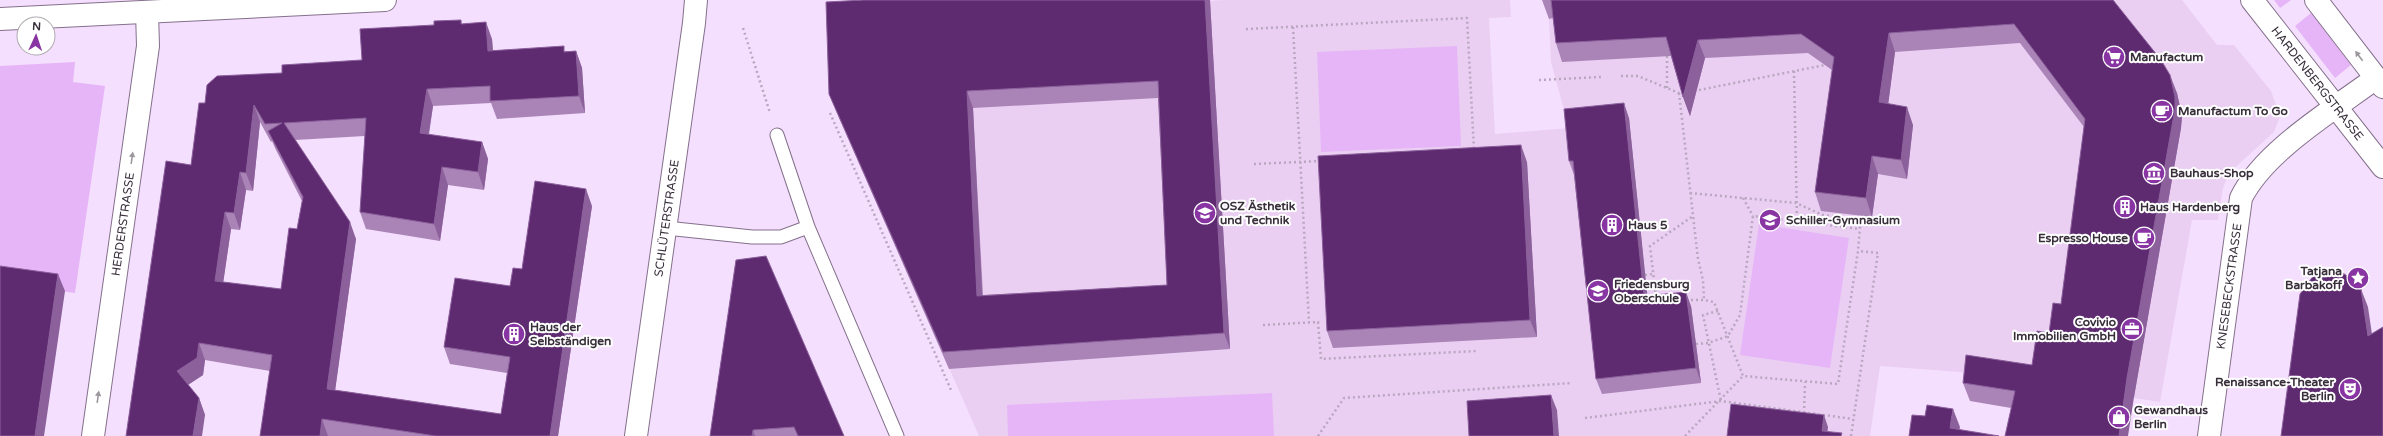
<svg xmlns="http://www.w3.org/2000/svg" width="2383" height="436" viewBox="0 0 2383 436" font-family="'Varela Round',sans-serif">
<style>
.built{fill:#eacff3}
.green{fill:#e6b5f7}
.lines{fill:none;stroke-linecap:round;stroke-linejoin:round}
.service-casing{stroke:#84708b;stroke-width:15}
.minor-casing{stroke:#84708b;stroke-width:24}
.secondary-casing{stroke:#84708b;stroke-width:24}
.path{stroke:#b9a7c0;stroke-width:2.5;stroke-dasharray:2 3;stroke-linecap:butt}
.service{stroke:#fff;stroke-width:13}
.minor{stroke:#fff;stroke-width:22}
.secondary{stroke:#fff;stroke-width:22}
.wall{fill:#aa84b7;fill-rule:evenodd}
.shaded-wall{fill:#8b609b}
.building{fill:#5e2a70;stroke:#8b609b;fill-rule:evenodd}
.oneway{fill:#9c979d}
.labels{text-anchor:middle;stroke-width:4;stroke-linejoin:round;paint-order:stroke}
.poi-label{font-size:12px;font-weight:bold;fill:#382f3b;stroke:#fff;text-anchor:start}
.street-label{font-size:12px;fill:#382f3b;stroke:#fff}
</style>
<rect width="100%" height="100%" fill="#f5dffe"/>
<path class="built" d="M1226 0H1510L1511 17 1489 18 1495 134 1569 128 1551 62 1548 0H2182L2217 45H2234L2271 91 2280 116 2274 132 2229 173 2223 188 2218 220H2192L2160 402 1973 373 1880 366 1870 436H979L836 111 832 19Z"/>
<path class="green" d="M2274 0H2291L2280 8Z
M2311 13 2351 65 2335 78 2295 26Z
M1457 46 1461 146 1321 152 1317 52Z
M75 62 73 82 105 86 75 293 0 283V66Z
M1759 224 1849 238 1830 368 1740 355Z
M1272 393 1274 436H1008L1007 405Z"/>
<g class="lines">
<g class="service-casing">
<path id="service" d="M808 227 897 436
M666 228 752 237H781L808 227 777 135"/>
</g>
<g class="minor-casing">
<g id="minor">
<path d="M0 19 385 0"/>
<path id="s1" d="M93 436 148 46 147 12"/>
<path id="s2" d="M636 436 694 23 696 0"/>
<path id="s3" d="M2209 436 2241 198C2264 151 2333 110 2376 78"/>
</g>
</g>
<g class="secondary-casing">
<g id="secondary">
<path id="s4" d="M2252 0 2383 167"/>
<path d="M2316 0 2383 87"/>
</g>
</g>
<path class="path" d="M1293 27 1309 322
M743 28 770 113
M1246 29 1467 18 1474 150
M1667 56V88
M1794 71 1797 221
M1621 76H1638L1679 93 1685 92
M1539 80 1601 77
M1694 91 1825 65
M1679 93 1698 259 1703 280 1704 300
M830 113 951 390
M1254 164 1321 161
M1690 193 1796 203 1823 215 1861 219
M1743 198 1753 216
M1645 275 1653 274
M1656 297 1650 246 1693 216
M1686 300H1704L1714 302 1743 376 1838 384 1858 251 1861 215
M1718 311 1703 315 1721 401
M1263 325 1318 322 1321 359 1476 351
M1696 344 1708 343 1728 336 1740 315 1753 216 1860 229
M1804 413 1805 382
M1585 418 1721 401 1853 419
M1318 436 1344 398 1572 383
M1685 436 1743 376
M1851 436 1878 253 1858 251"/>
<use href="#service" class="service"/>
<use href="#minor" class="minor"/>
<use href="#secondary" class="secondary"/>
</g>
<path class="wall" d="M864 0H1210L1230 349 949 369 836 111 829 94ZM1158 98 1167 285 983 295 973 108Z
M1542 0H2113L2177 93 2182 116 2181 128 2134 397 2011 408 1970 401 1963 383 2032 365 2049 333 2061 304 2084 127 2020 43 1895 52 1888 104 1913 125 1907 179 1878 174 1872 217 1821 211 1815 192 1832 70 1808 53 1705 58 1690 116 1683 97 1671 56 1562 62 1556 43 1553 18 1549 19Z
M461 20 462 24 492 39 493 50 566 51H576L582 68 585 113 497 119 491 103 433 106 429 135 482 142 488 159 484 190 448 185 440 241 366 229 360 212 365 136 295 140 356 239 335 390 501 414 507 373 450 364 444 347 510 286 522 269 592 206 558 436H260L270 371 205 360 203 375 188 385 199 398 205 415 126 436 191 165 205 103 282 73 362 60 434 25ZM260 122 271 142 272 141 275 148 302 201 297 229 281 289 223 282 231 229 240 230 246 190 253 191Z
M1629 118 1647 296 1691 306 1701 383 1602 394 1596 379 1574 175 1569 161Z
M1527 162 1537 337 1333 348 1327 331Z
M736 260 844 436H710Z"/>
<path class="shaded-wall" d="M1205 0H1210V1L1230 349 1224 333Z
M486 22 492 39 494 68 488 51Z
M1889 33 1895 52 1886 121 1879 102Z
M1698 40 1705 58 1690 116 1683 97Z
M576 51 582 68 585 113 579 96Z
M2170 75 2177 93 2182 116 2181 128 2134 397 2128 436H2119Z
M427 89 433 106 426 150 420 133Z
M967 91 973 108 983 312 977 296Z
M1624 103 1629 118 1649 311 1644 296Z
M254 105 260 122 253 191 246 173Z
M1907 107 1913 125 1907 179 1901 160Z
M482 142 488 159 484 190 478 172Z
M1521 145 1527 162 1537 337 1530 320Z
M1872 156 1878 174 1872 217 1866 198Z
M442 167 448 185 440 241 434 224Z
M240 172 246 190 240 230 234 213Z
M586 189 592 206 558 436H550Z
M225 212 231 229 221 298 215 281Z
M350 222 356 239 333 406 327 389Z
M58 274 65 291 44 436H35Z
M2361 289 2368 307 2375 355 2368 336Z
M1686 292 1691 306 1701 383 1696 368Z
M199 343 205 360 203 375 183 388 177 371Z
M1551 395 1557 410 1559 436H1554Z
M199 398 205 415 202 436H193Z
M1953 409 1960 427 1958 436 1950 428Z
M1824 415 1828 427 1827 436 1822 431Z
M322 419 328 436H320Z
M753 430 755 436H752Z"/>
<path class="building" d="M864 0H1205L1224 333 943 352 829 94 826 2ZM1158 81 1167 285 977 296 967 91Z
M1551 0H2113L2161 60 2170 75 2175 97V109L2127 378 2119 436H2005L2015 391 1963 383 1966 355 2032 365 2037 331 2049 333 2053 303 2061 304 2085 119 2014 24 1889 33 1879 102 1907 107 1901 160 1872 156 1866 198 1815 192 1834 57 1801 34 1698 40 1683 97 1666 37 1556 43Z
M461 20V24L486 22 488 51 564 46V52L576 51 579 96 490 101V86L427 89 420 133 482 142 478 172 442 167 434 224 360 212 366 118 284 123 350 222 327 389 501 414 510 357 444 347 455 278 510 286 513 268 522 269 535 181 586 189 550 436H436L322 419 320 436H260L272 355 199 343 197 358 177 371 199 398 193 436H126L166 161 191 165 199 103H205L207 85 217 76 282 73V65L362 60 360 29 434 25V21ZM254 105 265 124 282 123 268 131 303 197 297 229 289 228 281 289 215 281 225 212 234 213 240 172 246 173Z
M1624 103 1644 296 1686 292 1696 368 1596 379 1573 161H1569L1564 109Z
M1521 145 1530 320 1327 331 1318 156Z
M766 256 844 436H798L794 427 753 430 752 436H710L736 260Z
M0 266 58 274 35 436H0Z
M2326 269 2339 270 2347 276 2355 289H2361L2368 336 2383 327V436H2281L2300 294 2314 275Z
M1551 395 1554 436H1469L1467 401Z
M1731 404 1824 415 1822 431 1842 433 1841 436H1727Z
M1927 405 1953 409 1950 428 1999 436H1909L1912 415 1925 416Z"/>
<defs><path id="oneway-solid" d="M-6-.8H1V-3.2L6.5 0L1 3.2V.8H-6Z"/></defs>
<g class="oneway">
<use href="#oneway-solid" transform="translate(2359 56) rotate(-127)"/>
<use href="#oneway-solid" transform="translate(132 158) rotate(-82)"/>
<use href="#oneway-solid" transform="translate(98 397) rotate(-82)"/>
</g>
<defs>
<g id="supermarket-disc" transform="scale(1.15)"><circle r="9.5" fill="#8834a2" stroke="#fff"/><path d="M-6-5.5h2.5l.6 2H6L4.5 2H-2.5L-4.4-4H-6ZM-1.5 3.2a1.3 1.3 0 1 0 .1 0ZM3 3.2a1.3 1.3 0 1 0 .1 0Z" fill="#fff"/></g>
<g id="cafe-disc" transform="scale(1.15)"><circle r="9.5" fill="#8834a2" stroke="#fff"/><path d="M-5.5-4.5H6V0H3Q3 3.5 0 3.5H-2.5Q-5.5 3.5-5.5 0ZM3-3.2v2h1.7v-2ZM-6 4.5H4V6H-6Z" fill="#fff"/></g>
<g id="museum-disc" transform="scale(1.15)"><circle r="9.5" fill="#8834a2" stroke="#fff"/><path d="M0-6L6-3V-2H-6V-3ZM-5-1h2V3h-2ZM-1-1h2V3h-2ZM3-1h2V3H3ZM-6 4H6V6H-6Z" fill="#fff"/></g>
<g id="building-disc" transform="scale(1.15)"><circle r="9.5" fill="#8834a2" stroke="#fff"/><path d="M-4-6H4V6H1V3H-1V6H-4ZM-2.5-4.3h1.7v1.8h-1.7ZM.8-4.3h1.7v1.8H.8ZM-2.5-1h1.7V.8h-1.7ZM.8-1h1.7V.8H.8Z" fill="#fff"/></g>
<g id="school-disc" transform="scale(1.15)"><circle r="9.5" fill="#8834a2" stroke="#fff"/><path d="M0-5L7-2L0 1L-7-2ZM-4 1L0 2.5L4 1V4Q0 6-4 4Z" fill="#fff"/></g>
<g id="sight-disc" transform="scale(1.15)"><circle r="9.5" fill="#8834a2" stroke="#fff"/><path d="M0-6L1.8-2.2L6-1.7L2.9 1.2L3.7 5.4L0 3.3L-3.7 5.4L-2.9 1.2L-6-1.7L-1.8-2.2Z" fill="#fff"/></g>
<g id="office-disc" transform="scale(1.15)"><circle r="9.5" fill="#8834a2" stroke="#fff"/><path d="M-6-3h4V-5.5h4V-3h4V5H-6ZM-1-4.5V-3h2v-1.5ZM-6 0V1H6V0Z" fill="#fff"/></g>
<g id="theatre-disc" transform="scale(1.15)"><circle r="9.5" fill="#8834a2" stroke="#fff"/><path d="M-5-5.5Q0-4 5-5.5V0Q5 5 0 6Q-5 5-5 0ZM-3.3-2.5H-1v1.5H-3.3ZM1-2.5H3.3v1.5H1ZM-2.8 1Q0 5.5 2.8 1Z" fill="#fff"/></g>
<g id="shop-disc" transform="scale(1.15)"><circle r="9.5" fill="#8834a2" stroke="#fff"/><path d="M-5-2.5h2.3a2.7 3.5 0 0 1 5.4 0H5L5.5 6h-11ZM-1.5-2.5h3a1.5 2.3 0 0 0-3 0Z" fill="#fff"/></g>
</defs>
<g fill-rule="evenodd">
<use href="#supermarket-disc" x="2114" y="57"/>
<use href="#cafe-disc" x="2162" y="111"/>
<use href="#museum-disc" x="2154" y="173"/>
<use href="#building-disc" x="2125" y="207"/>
<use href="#school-disc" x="1205" y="213"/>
<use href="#school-disc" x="1770" y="220"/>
<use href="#building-disc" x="1612" y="225"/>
<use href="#cafe-disc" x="2144" y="238"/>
<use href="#sight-disc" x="2358" y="278"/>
<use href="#school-disc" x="1598" y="291"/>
<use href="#office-disc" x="2132" y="329"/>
<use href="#building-disc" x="514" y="334"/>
<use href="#theatre-disc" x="2350" y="389"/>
<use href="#shop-disc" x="2119" y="417"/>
</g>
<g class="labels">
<g class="poi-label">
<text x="2130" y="61">Manufactum</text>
<text x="2178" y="115">Manufactum To Go</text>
<text x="2170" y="177">Bauhaus-Shop</text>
<text x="1220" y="210">OSZ Ästhetik<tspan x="1220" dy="14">und Technik</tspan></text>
<text x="2140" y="211">Haus Hardenberg</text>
<text x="1786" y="224">Schiller-Gymnasium</text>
<text x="1628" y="229">Haus 5</text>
<text x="2128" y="242" text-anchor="end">Espresso House</text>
<text x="2342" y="275" text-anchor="end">Tatjana<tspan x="2342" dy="14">Barbakoff</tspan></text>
<text x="1614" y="288">Friedensburg<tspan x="1614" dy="14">Oberschule</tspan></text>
<text x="2116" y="326" text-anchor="end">Covivio<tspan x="2116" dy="14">Immobilien GmbH</tspan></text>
<text x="530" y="331">Haus der<tspan x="530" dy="14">Selbständigen</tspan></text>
<text x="2334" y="386" text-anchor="end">Renaissance-Theater<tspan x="2334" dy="14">Berlin</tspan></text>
<text x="2134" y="414">Gewandhaus<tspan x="2134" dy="14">Berlin</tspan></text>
</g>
<g class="street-label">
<text dy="4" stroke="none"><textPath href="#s4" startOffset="106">HARDENBERGSTRASSE</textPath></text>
<text dy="4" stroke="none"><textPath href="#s2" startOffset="220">SCHLÜTERSTRASSE</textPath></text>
<text dy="4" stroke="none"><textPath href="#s1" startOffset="214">HERDERSTRASSE</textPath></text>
<text dy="4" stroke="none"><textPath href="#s3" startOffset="151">KNESEBECKSTRASSE</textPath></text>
</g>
</g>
<g transform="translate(36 36) rotate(3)"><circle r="19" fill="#ffffff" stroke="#afacb1"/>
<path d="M0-3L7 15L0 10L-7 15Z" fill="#8834a2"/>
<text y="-6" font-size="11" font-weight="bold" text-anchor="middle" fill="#382f3b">N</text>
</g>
</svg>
